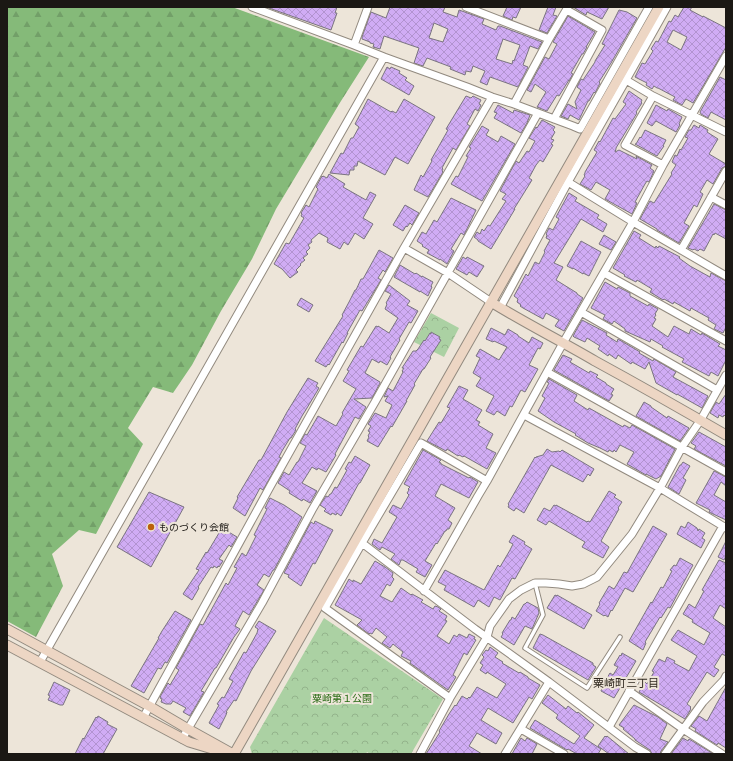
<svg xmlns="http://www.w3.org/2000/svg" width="733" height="761" viewBox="0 0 733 761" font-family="'Source Sans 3','Noto Sans JP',sans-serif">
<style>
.forest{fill:url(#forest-firs)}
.park{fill:url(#park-crowns)}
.building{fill:url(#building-cross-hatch);stroke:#7a7480;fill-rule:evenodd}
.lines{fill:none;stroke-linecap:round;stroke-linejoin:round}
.lane-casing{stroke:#928a7f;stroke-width:5.5}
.street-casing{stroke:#928a7f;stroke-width:9}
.secondary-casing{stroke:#928a7f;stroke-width:11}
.lane{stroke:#fff;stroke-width:3.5}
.street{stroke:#fff;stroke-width:7}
.secondary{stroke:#edd6c4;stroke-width:9}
.poi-dot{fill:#bc6109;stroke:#ede5d9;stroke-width:1.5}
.labels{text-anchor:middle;stroke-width:4;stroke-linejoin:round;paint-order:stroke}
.poi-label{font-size:10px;fill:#1b1814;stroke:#ede5d9;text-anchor:start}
.park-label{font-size:10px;fill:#256911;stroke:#ede5d9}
.neighbourhood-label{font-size:11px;fill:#2f281f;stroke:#ede5d9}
</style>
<defs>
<pattern id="forest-firs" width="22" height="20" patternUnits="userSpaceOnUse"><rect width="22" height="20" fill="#85ba79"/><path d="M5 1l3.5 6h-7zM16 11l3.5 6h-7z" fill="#729f68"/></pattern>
<pattern id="park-crowns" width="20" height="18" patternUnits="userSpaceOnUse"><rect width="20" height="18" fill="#abd1a3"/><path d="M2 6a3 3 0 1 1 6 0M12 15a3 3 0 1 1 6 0" fill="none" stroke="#93b38b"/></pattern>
<pattern id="building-cross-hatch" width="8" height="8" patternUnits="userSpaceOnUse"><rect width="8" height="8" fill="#d0acf4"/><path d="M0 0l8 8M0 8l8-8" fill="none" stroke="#b293d0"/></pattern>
</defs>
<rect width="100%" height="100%" fill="#ede5d9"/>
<path class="forest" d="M7 7H232L369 57 341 101 276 209 252 259 221 311 192 365 173 393 153 387 128 428 143 444 96 534 79 530 52 554 63 586 36 637 7 621Z"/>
<path class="park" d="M431 313 459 328 444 357 414 342Z
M324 618 443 699 411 754H370L367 752 366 754H252L250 747Z"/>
<path class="building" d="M266 7H337L335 13H337L331 30Z
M390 7H445L443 12 457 17 459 10 484 19 482 24 496 30 498 26H500L542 42 538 49 530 46 523 65 528 67 518 87 490 77 487 85 480 82 485 71 473 66 471 72 466 71 465 75 450 69 451 67 427 58 423 66 414 63 419 48 384 36 380 49 373 47 374 44 370 43V42L362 39V37L371 12 386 18ZM434 23 448 29 443 42 429 38ZM503 39 520 45 514 61 513 60 512 64 496 59Z
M507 7H521L516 18 513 17 512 20 503 16Z
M548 7H556L553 15 557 16 547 33 539 30Z
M573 7H609L602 19 587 12 586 15Z
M684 7H692L690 10 703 17V16L726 28V47L693 103 686 99 682 105 673 100 675 97 658 88H657L654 86 652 89 646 85 647 83 635 77 642 63 645 64 653 51 651 49 656 41 658 42 669 21 671 22 675 15 678 17ZM673 30 687 37 681 50 667 42Z
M619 10 627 12 637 18 611 63 599 82 600 83 595 93 594 92 589 101H588L579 120 570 115 568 119 561 116 568 104 577 109 575 102 581 90 577 87 581 79 583 80 595 62V61L605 45 602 44Z
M568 16 595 32 586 47H587L583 54H582L571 73 573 74 569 81V80L559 96 557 95 547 111 537 107 546 92 535 84 531 92 527 90 545 57 549 59 557 44 553 42Z
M387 67 390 69 391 67 400 71 399 73 407 78 405 80 414 86 409 95 381 79Z
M720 77 726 80V120L711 112 708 118 701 114 700 112Z
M629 91 642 100 641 102 642 103 636 112 637 113 616 148V149L615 152 619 150 637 159 636 156 652 165 650 168 654 171 649 182 647 181 645 184 635 202 637 203 632 214 605 199 610 190 596 182 591 190 580 184 585 176 584 175 585 173V172L597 152 594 150 599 141 600 142 613 118 615 119 626 104 623 102Z
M466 96 471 98 473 96 481 100 479 104 481 105 478 111 475 109 467 124 470 126 456 150 453 148 442 168 443 169 442 171 443 172 428 197 414 190 421 175 423 177 432 161 431 160 448 130 446 129Z
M368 99 391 112 392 111 396 113 404 99 435 117 408 164 395 157 385 175 358 161 357 166H354V170H350L349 175 330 173 341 153 343 154 351 138H353L359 127 355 124Z
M498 105 513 113 514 110 530 115 527 123 521 133 494 118 497 113 494 112Z
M656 105 667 111 668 109 682 117 679 124 680 125 676 132 656 121 652 126 647 123Z
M542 120 555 127 553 130 555 132 551 139 554 140 551 144 553 145 543 162 540 160 536 165 529 178 532 180 514 209H515L491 249 478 241V240L474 237 477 232 480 234 482 229 484 231 488 225 490 226 506 201 502 199 506 194 500 191 516 161 519 163 527 151 529 152 535 141 529 138 536 127 537 128Z
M694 125 699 128 700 125 708 130 707 132 718 139 709 154 726 164V166L722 168 713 184 707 180 700 192 703 194 697 207 694 205 684 223 689 226 679 243 657 230V229L640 219 650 201 654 203 672 174 671 173 676 165 672 162 675 155 677 156 680 149 681 150 688 138 685 137 689 130H691Z
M482 126 489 130 486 135 498 142 501 136 515 144 482 201 451 184 456 176 458 177 468 157 466 156 471 148 469 147Z
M645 130 666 140 663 146H664L657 156 635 144H636L640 137 641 138Z
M329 174 345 184 343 187 366 200 370 192 376 195 363 218 373 224 364 239 355 233 348 245 344 242 340 249 327 242 328 238 319 233 311 240 312 242 308 245 310 248 306 252 308 254 303 258 305 260 300 264 301 265 296 270 298 272 290 278 282 269 274 264 286 243 289 244 304 218 301 216 302 214 301 213 306 205 309 207 318 189 316 187 322 176 323 177V176L327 178Z
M569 193 577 198 575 201 599 215 597 218 607 224 603 232 581 219 554 263 563 267 556 280 577 293V294L583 298 564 331 555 326 559 320 546 313 543 319 523 308 520 306 521 305 517 302 518 299 514 296 526 274 528 276 535 262 539 264 545 252 544 251 550 240 546 238 547 235 546 234 549 228 553 230 559 219 556 217Z
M451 198 476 210 464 235 461 233 451 249 454 251 447 264 440 259V260L427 253 429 250 422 246 423 245 417 241 422 232 426 234 434 220 437 222Z
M714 204 726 210V239L715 233 714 235 713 234 704 251 700 249 698 251 694 249 693 250 688 248Z
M405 205 419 213 412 225 410 223 407 227 406 226 403 231 393 225Z
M634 231 641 235 639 238 655 248 656 246 658 248 659 246 680 257 679 258 690 266 710 277 711 273 726 281V327L723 333 714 329 716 325 708 320 709 318 691 308 690 311 674 302 673 304 664 299 663 300 650 292 652 289 637 280 636 282 624 276 625 275 613 268Z
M604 235 616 242 611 250 599 244Z
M581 241 601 252 589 276 583 273V274L573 268V269L567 266Z
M379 250 393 258 385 272 383 270 378 278 381 280 362 311 360 310 347 333H348L343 343 342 342 329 365 328 364 326 367 315 361 343 316 342 315 349 302 355 290H356L361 279H363Z
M463 257 466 259 467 257 484 266 477 277 469 272 467 275 456 269Z
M400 265 415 274 416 273 422 277V276L433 282 431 286 432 287 428 296 420 291V292L394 277Z
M605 282 617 289 618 287 630 293V296L648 306 649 304 658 309 655 314 656 315 654 318 656 319 652 326 668 337 674 326 689 334 691 329 701 335 702 333 720 344 718 346 726 350V360L718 376 711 372 709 376 682 362 684 359 662 347 663 346 651 339 650 342 625 331V329L614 321 612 324 603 319 605 315 591 308Z
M389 285 410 301 407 305 418 311 411 323 409 322 399 339 400 340 390 357 391 358 387 365 380 361 379 363 372 359 365 373 380 382V383L372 398 354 399 366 407 359 419 355 417 335 454 336 455 326 472 318 468 317 470 312 467 302 483 317 491 310 503 303 499 302 501 289 493 290 491 278 483 284 472 289 475 297 462H298L306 446 300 443 305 434 307 435 318 416 336 426 343 414 342 413 356 389 343 381 349 371 347 370 361 346 363 347 376 326 378 327V326L389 333 398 318 385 309 387 304 386 303 391 294 385 291Z
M301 298 313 305 309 312 297 305Z
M582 320 607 333 606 335 617 342 618 339 640 352 639 353 653 361 654 359 676 372 673 377 708 396 702 408 677 394V395L656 383 649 362 645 369 632 362 631 364 618 355 616 359 609 354 608 356 598 349 600 346 587 338 585 342 574 337 573 336Z
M491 328 505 335 508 329 518 335V336L529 343 532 337 543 343 540 349 538 348 529 365 538 369 525 392 521 390 512 407 510 406 505 416 497 411 494 415 486 411 494 396 476 386 481 378 473 373 480 358 476 356 480 349 499 360 507 347 494 341 493 342 486 339Z
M431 332 440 337 439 339 441 340 430 357 431 358 424 369H423L414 384 415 385 406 401H407L392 427 391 426 378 447 367 441 369 437 368 436 370 432 368 431 371 426 368 424 375 413 386 418 392 405 385 401 388 396 384 397 388 388 393 391 403 372 402 371 404 368H402L413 351H416L418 349 424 340 425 341 430 333 431 334Z
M563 355 572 359 570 362 589 373 590 371 598 375 596 377 606 383V384L614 389 611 394 613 395 609 401 554 370Z
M308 378 318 383 316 386 319 388 307 408 302 416 295 429 296 430 291 438H290L282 451 279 457 281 458 263 490 260 488 245 516 233 508 238 498 237 497 259 460H261L287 412Z
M549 379 577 395 574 401 588 410 589 408 623 427 624 425 630 428 632 425 675 449 661 476 656 479 646 474V475L627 464 634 452 620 445 616 452 614 450 613 452 609 450 608 452 600 448 588 443 575 435 576 434 554 422 538 411 545 398 542 396 549 383 547 382Z
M459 386 468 390 463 399 482 410 476 420 480 422 478 425 493 434 486 448 496 453 487 469 464 456 463 457 459 455 458 456 447 449 446 451 427 441 439 422 441 423 450 408 447 407Z
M726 394V417L724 415 723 417 719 415 718 418 710 413 716 402 719 404Z
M644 402 651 406V407L667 418 668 416 689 428 680 441 636 416Z
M699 432 726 447V466L694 449 696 446 691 443Z
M547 449 552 452 559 451 560 452 562 450 594 469 590 476 588 474 583 482 551 465 524 513 516 508 514 511 508 507 509 505 508 504 535 457 536 458V457L543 455Z
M423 450 441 460 439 462 441 463V464L469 478 470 477 478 482 469 498 441 484 435 496 455 508 448 520 452 523 449 529H447L446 531H445L437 544 436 543 425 561 432 565 425 577 416 572 418 569 403 560H401L399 565 391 559 395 554 382 547 380 550 372 544 374 539 382 543 397 517 389 512 393 505 401 509 409 495 407 493 409 490 408 489 410 487 404 484Z
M355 456 370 465 360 483H359L341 516 337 513 336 515 332 513 331 515 324 511 326 509 320 505 326 496 328 497 330 494H331L335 487 337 488 347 470 345 469 349 462 351 463Z
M683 462 690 466 683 478 686 480 679 494 668 487 680 465H681Z
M714 471 726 477V486L721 482 714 495 726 502V520L711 513 709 512 710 510 696 503Z
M609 491 616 495 614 497 622 502 618 508 619 509 601 541 609 547 603 558 582 547 585 542 549 521 546 525 537 520 544 508 550 511 554 505 556 506V505L587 522 588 521 590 522Z
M149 492 184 507 151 567 117 547Z
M270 498 284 505 302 517 274 570H273L269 577 264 574 257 585 264 590 249 615 243 611 235 626 240 629 234 637 216 668H215L201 691 204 692 190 716 183 712 186 708 173 701 171 704H166L161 702 162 699 160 698 161 695 168 683 170 685 179 670 176 668 200 624 203 625 226 583 228 585 237 568 234 567 242 553 246 556 256 536 254 535 267 509 265 508Z
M315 521 333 530 315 564 313 563 301 586 288 577 289 575 284 573 311 522 314 524Z
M688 522 697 528 698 531 699 529 705 533 702 538 705 540 701 548 677 534 681 526 685 528Z
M653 526 667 534 633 592 625 588 612 611 611 610 608 617 605 615 604 616 596 611 600 604 599 603 602 598 609 586 614 589 616 586 624 572 627 573Z
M222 528 237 537 231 547 229 545 219 559 223 561 219 567 218 566 217 568 214 566 213 568 211 567 198 587 199 588 192 600 183 594 199 570 196 569 206 552 207 553Z
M513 535 525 542 524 544 532 549 515 579 512 578 500 600 494 597 489 607 478 600 474 607 444 590 446 586 438 582 445 570 484 590 498 565 500 567 510 550 513 544 509 542Z
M726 541V556L724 560 718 557Z
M680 558 693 565 670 608 668 607 661 618 660 617 645 642 646 643 643 650 629 641 651 602 652 603 661 587 663 588 672 571 670 570 674 565 676 566Z
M719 560 726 563V609L720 605 713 618 726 627V656L722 654 714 667 719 670 714 677 707 672 687 704 691 707 690 708 691 709 685 719 639 692 645 682 647 684 654 672 652 671 659 659 665 662 667 657 675 661 674 663 689 671 697 656 671 640 678 630 704 645 710 633 692 622 693 620 683 614 689 604 695 608 704 591 702 590Z
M375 561 385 567 393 573 392 577 394 579 390 586 387 584 380 596 392 602 401 588 411 595 412 594 423 600 421 602 433 609 435 606 438 607 441 609 439 611 447 616 445 620 447 621 437 636 449 644 454 635 457 637 459 634 467 638 469 634 475 637 474 639 476 640 467 655 464 653 453 675 456 677 448 690 410 663 411 661 401 656 403 652 393 644 390 648 382 643 387 637 376 628 372 634 370 633 369 634 357 625 362 620 335 605 349 579 353 582V580L361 584Z
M555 595 557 596V595L592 615 584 629 547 608Z
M527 602 538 608 539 613 532 629 525 626 514 645 501 637 503 634 502 633 510 620H511L512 617 515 619 524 604H525Z
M175 611 191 620 167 663 165 662 161 669 158 668 144 693 131 686 159 638H158L162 631Z
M259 621 276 631 251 671 236 701 234 700 226 712H227L226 715 219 729 209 723 219 705 217 704 222 697 224 698 233 681 229 679 244 652 246 653 257 633 258 629 255 627Z
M540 634 543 635 593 663V665L596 667 588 680 533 648Z
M490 647 498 653 495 657 503 662 502 663 519 673 520 672 528 677V678L540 685 532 699 529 697 513 723 488 708 481 720 502 733 496 744 477 733 469 746 482 754H426L440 732 439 731 449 714 455 705 456 706 462 696 467 699 469 697 470 698 477 687 497 698 506 684 487 672 486 674 480 670 483 665 480 663 484 657 482 655 486 650 488 651Z
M622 653 636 661 614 698 601 691 602 688H601L610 673 613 675 618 667 614 665 620 655 621 656Z
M54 682 70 690 63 705H60L48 700 50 696 48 695Z
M726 687V748L718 743 717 745 695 731 696 729 691 726 699 716 707 721Z
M548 695 566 709 568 706 577 713 578 712 594 725 584 738 601 749 598 754H577L568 749 567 750 530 728 535 720 574 744 580 736 557 719 556 718 558 715 542 703Z
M634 705 658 717 667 724 660 739 668 742 661 751 660 754H652L650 750 635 740V739L623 729 624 728 619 725Z
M98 716 108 722 107 724 117 729 103 754H75L83 738 84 739 96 717 97 718Z
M605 736 606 737 607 736 629 754H609L598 746Z
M521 738 525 741 527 738 537 744 532 754H512Z
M683 738 688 741 689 739 712 753 671 754Z"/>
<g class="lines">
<g class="lane-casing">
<path id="lane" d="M535 583 543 615 525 648 587 688 620 637"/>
</g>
<g class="street-casing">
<path id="street" d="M252 7 354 45
M466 7 549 39
M384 57 467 87 492 97 514 104 538 113 573 126 580 129 649 7
M626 80 667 7
M653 96 625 145 663 165
M514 104 549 39 568 7
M554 119 602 30 567 10
M568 182 626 80 653 96 726 132
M711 197 726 205
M404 248 492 97
M681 250 726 171
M604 273 726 341
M500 308 568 182 633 222 726 276
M581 312 717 390
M547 372 726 472
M524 415 660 488 726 528
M362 543 421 443 487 481
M424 591 478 496 487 481 563 343 633 222 663 165 726 56
M40 662 384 57 354 45 368 7
M629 691 683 729 722 754
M450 698 325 608 362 543 475 629 549 682 635 747 647 754
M143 718 271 485 404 248 448 273 491 302
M609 727 723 526
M521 729 564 754
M182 739 262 603 312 510 375 402 538 113
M420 754 450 698 487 637 490 626 509 599 521 590 535 583H546L559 584 572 586 583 584 597 577 632 534 660 488 682 447 700 421 726 375
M505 754 549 682
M665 754 703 702 724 680 726 676"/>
</g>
<g class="secondary-casing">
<path id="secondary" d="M491 302C525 323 561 341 595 361 639 385 683 410 726 435
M7 629 149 706 188 729 233 754
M7 645 189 742 219 751
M234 754 659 7"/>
</g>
<use href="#lane" class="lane"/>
<use href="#street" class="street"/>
<use href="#secondary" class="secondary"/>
</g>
<circle class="poi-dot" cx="151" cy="527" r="4"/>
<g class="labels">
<g class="poi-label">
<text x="159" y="531">ものづくり会館</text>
</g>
<g class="park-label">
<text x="342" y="702">粟崎第１公園</text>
</g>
<g class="neighbourhood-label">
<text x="626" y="687">粟崎町三丁目</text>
</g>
</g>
<rect width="733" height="761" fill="none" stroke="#1b1814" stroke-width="16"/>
</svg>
